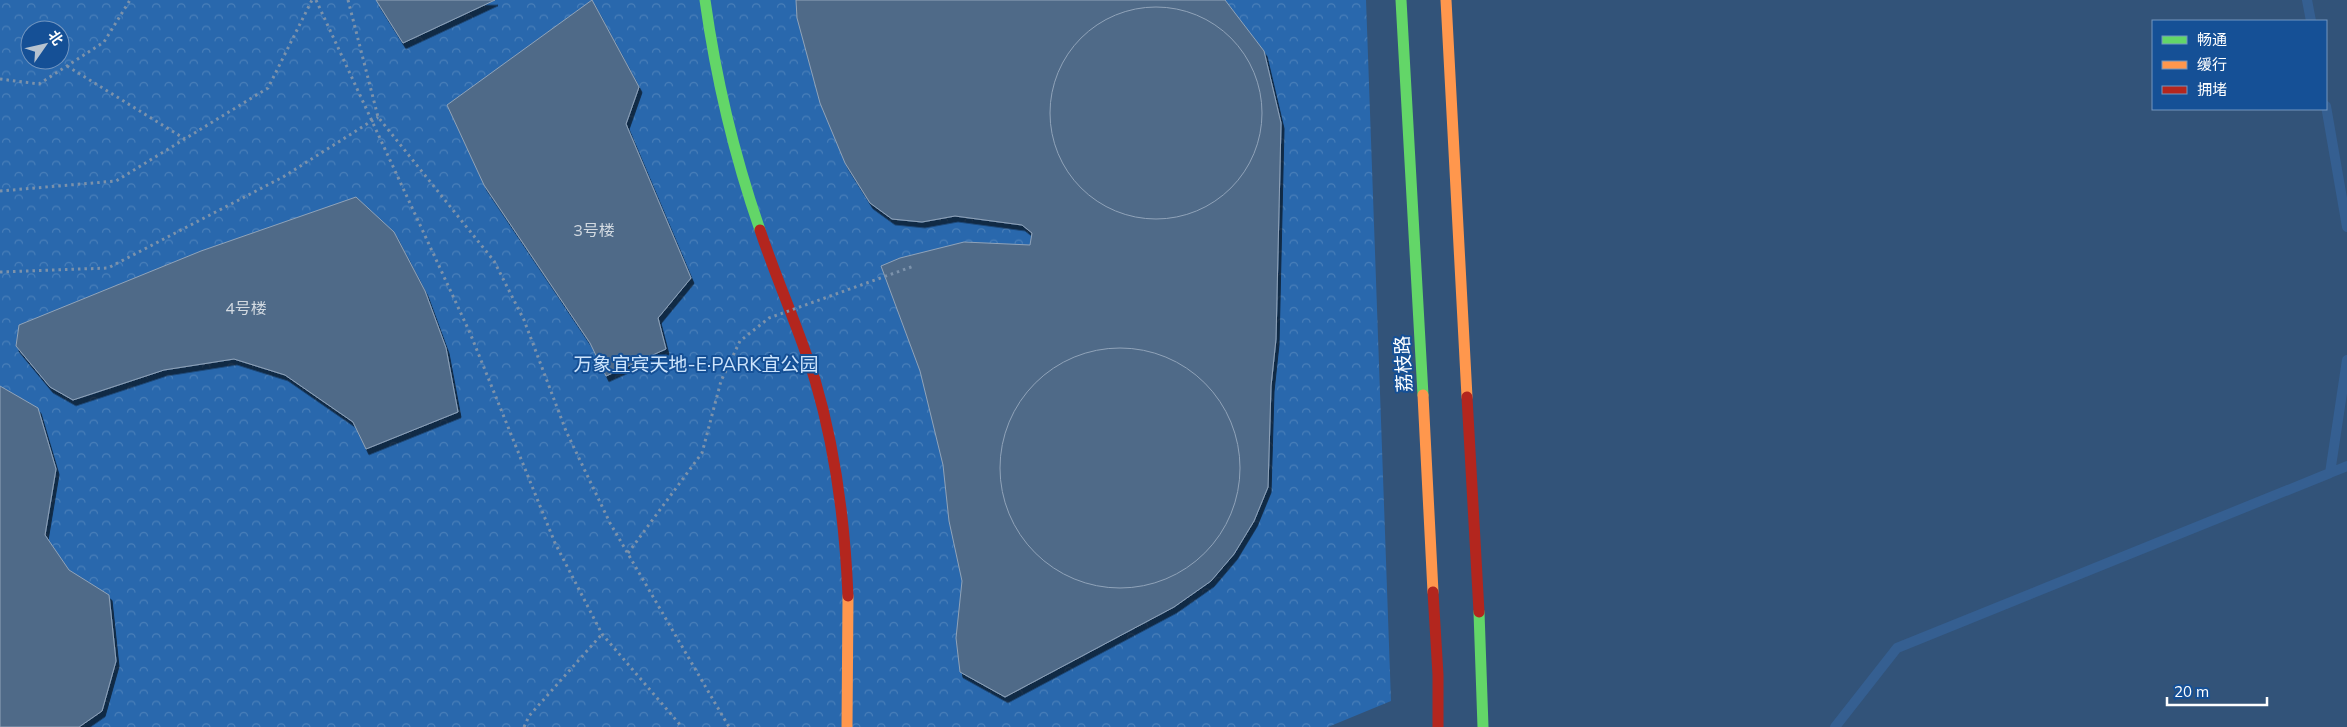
<svg xmlns="http://www.w3.org/2000/svg" width="2347" height="727" viewBox="0 0 2347 727" font-family="Mulish,'Noto Sans SC',sans-serif">
<style>
.park{fill:url(#park-crowns);fill-rule:evenodd}
.lines{fill:none;stroke-linecap:round;stroke-linejoin:round}
.stream{stroke:#355f91;stroke-width:10}
.building{fill:#4f6a88;stroke:#90a3b9;filter:url(#shadow)}
.path{stroke:#7c92ab;stroke-width:3;stroke-dasharray:2.5 4;stroke-linecap:butt}
.fast{stroke:#63d668;stroke-width:11}
.slow{stroke:#ff974d;stroke-width:11}
.jam{stroke:#b3261e;stroke-width:11}
.path-bridge{stroke:#7c92ab;stroke-width:3;stroke-dasharray:2.5 4;stroke-linecap:butt}
.labels{text-anchor:middle;stroke-width:4;stroke-linejoin:round;paint-order:stroke}
.number-label{font-size:16px;fill:#d3dae1}
.park-label{font-size:19px;fill:#cde4fc;stroke:#155096}
.street-label{font-size:19px;fill:#fff;stroke:#155096}
</style>
<defs>
<pattern id="park-crowns" width="20" height="18" patternUnits="userSpaceOnUse" patternTransform="scale(1.25)"><rect width="20" height="18" fill="#2968ad"/><path d="M2 6a3 3 0 1 1 6 0M12 15a3 3 0 1 1 6 0" fill="none" stroke="#497fb9"/></pattern>
<filter id="shadow"><feDropShadow dx="3" dy="5.5" stdDeviation="0" flood-color="#0009"/></filter>
</defs>
<rect width="100%" height="100%" fill="#325379"/>
<path class="park" d="M0 0H1366L1391 701 1328 727H0ZM30 30H60V60H30Z"/>
<g class="lines">
<path class="stream" d="M2307 0 2311 21
M2326 106 2347 227
M2330 473 2347 466
M1835 727 1897 648 2330 473 2347 360"/>
</g>
<path class="building" d="M376 0H495L403 43Z
M592 0 639 87 626 124 691 278 658 318 666 349 606 376 590 343 484 185 447 105Z
M796 0H1225L1264 51 1281 123 1276 339 1271 386 1268 487 1254 521 1234 554 1211 581 1174 607 1005 697 960 672 956 638 962 581 949 521 943 465 920 371 881 266 900 258 964 242 1030 245 1032 233 1022 225 955 216 922 222 892 219 870 203 845 163 820 103 797 18Z
M1050 113a106 106 0 1 1 212 0a106 106 0 1 1-212 0Z
M356 197 394 232 425 291 446 348 458 412 366 449 353 422 285 375 234 359 164 370 73 400 50 387 16 346 19 325 201 251Z
M1000 468a120 120 0 1 1 240 0a120 120 0 1 1-240 0Z
M0 386 38 408 56 469 45 535 69 570 109 595 116 661 102 711 79 727H0Z"/>
<g class="lines">
<path class="path" d="M316 0 470 333 555 543 602 634 682 727
M348 0 378 117 494 261 524 320 566 431 610 523 729 727
M67 66 185 139
M0 79 39 84 104 42 130 0
M0 191 116 181 268 88 312 0
M524 727 529 716 602 634"/>
<path class="fast" d="M705 0C716 79 734 155 760 230
M1401 0 1423 395
M1479 612 1483 727"/>
<path class="slow" d="M1446 0 1467 397
M1423 395 1433 592
M847 727 848 596"/>
<path class="jam" d="M760 230C777 281 799 329 815 380 836 451 845 523 848 596
M1467 397 1479 612
M1433 592 1438 675V727"/>
<path class="path-bridge" d="M0 272 108 268 283 177 378 117
M628 553 702 453 721 381 740 341 769 318 914 266"/>
</g>
<g class="labels">
<g class="number-label">
<text x="594" y="236">3号楼</text>
<text x="246" y="314">4号楼</text>
</g>
<g class="park-label">
<text x="696" y="371">万象宜宾天地-E·PARK宜公园</text>
</g>
<g class="street-label">
<text transform="translate(1403 364) rotate(-93)" y="7">荔枝路</text>
</g>
</g>
<rect x="2152" y="20" width="175" height="90" fill="#155096" stroke="#7396c0"/>
<rect x="2162" y="36" width="25" height="8" fill="#63d668" stroke="#7396c0"/>
<text x="2197" y="45" font-size="15" fill="#ffffff">畅通</text>
<rect x="2162" y="61" width="25" height="8" fill="#ff974d" stroke="#7396c0"/>
<text x="2197" y="70" font-size="15" fill="#ffffff">缓行</text>
<rect x="2162" y="86" width="25" height="8" fill="#b3261e" stroke="#7396c0"/>
<text x="2197" y="95" font-size="15" fill="#ffffff">拥堵</text>
<g transform="translate(45 45) rotate(56)"><circle r="24" fill="#155096" stroke="#7396c0"/>
<path d="M0-4L9 19L0 12L-9 19Z" fill="#b7c3d0"/>
<text y="-8" font-size="14" font-weight="bold" text-anchor="middle" fill="#ffffff">北</text>
</g>
<path d="M2167 697v8h100v-8" fill="none" stroke="#ffffff" stroke-width="2.5"/>
<text x="2174" y="697" font-size="15" fill="#ffffff" stroke="#155096" stroke-width="4" paint-order="stroke">20 m</text>
</svg>
